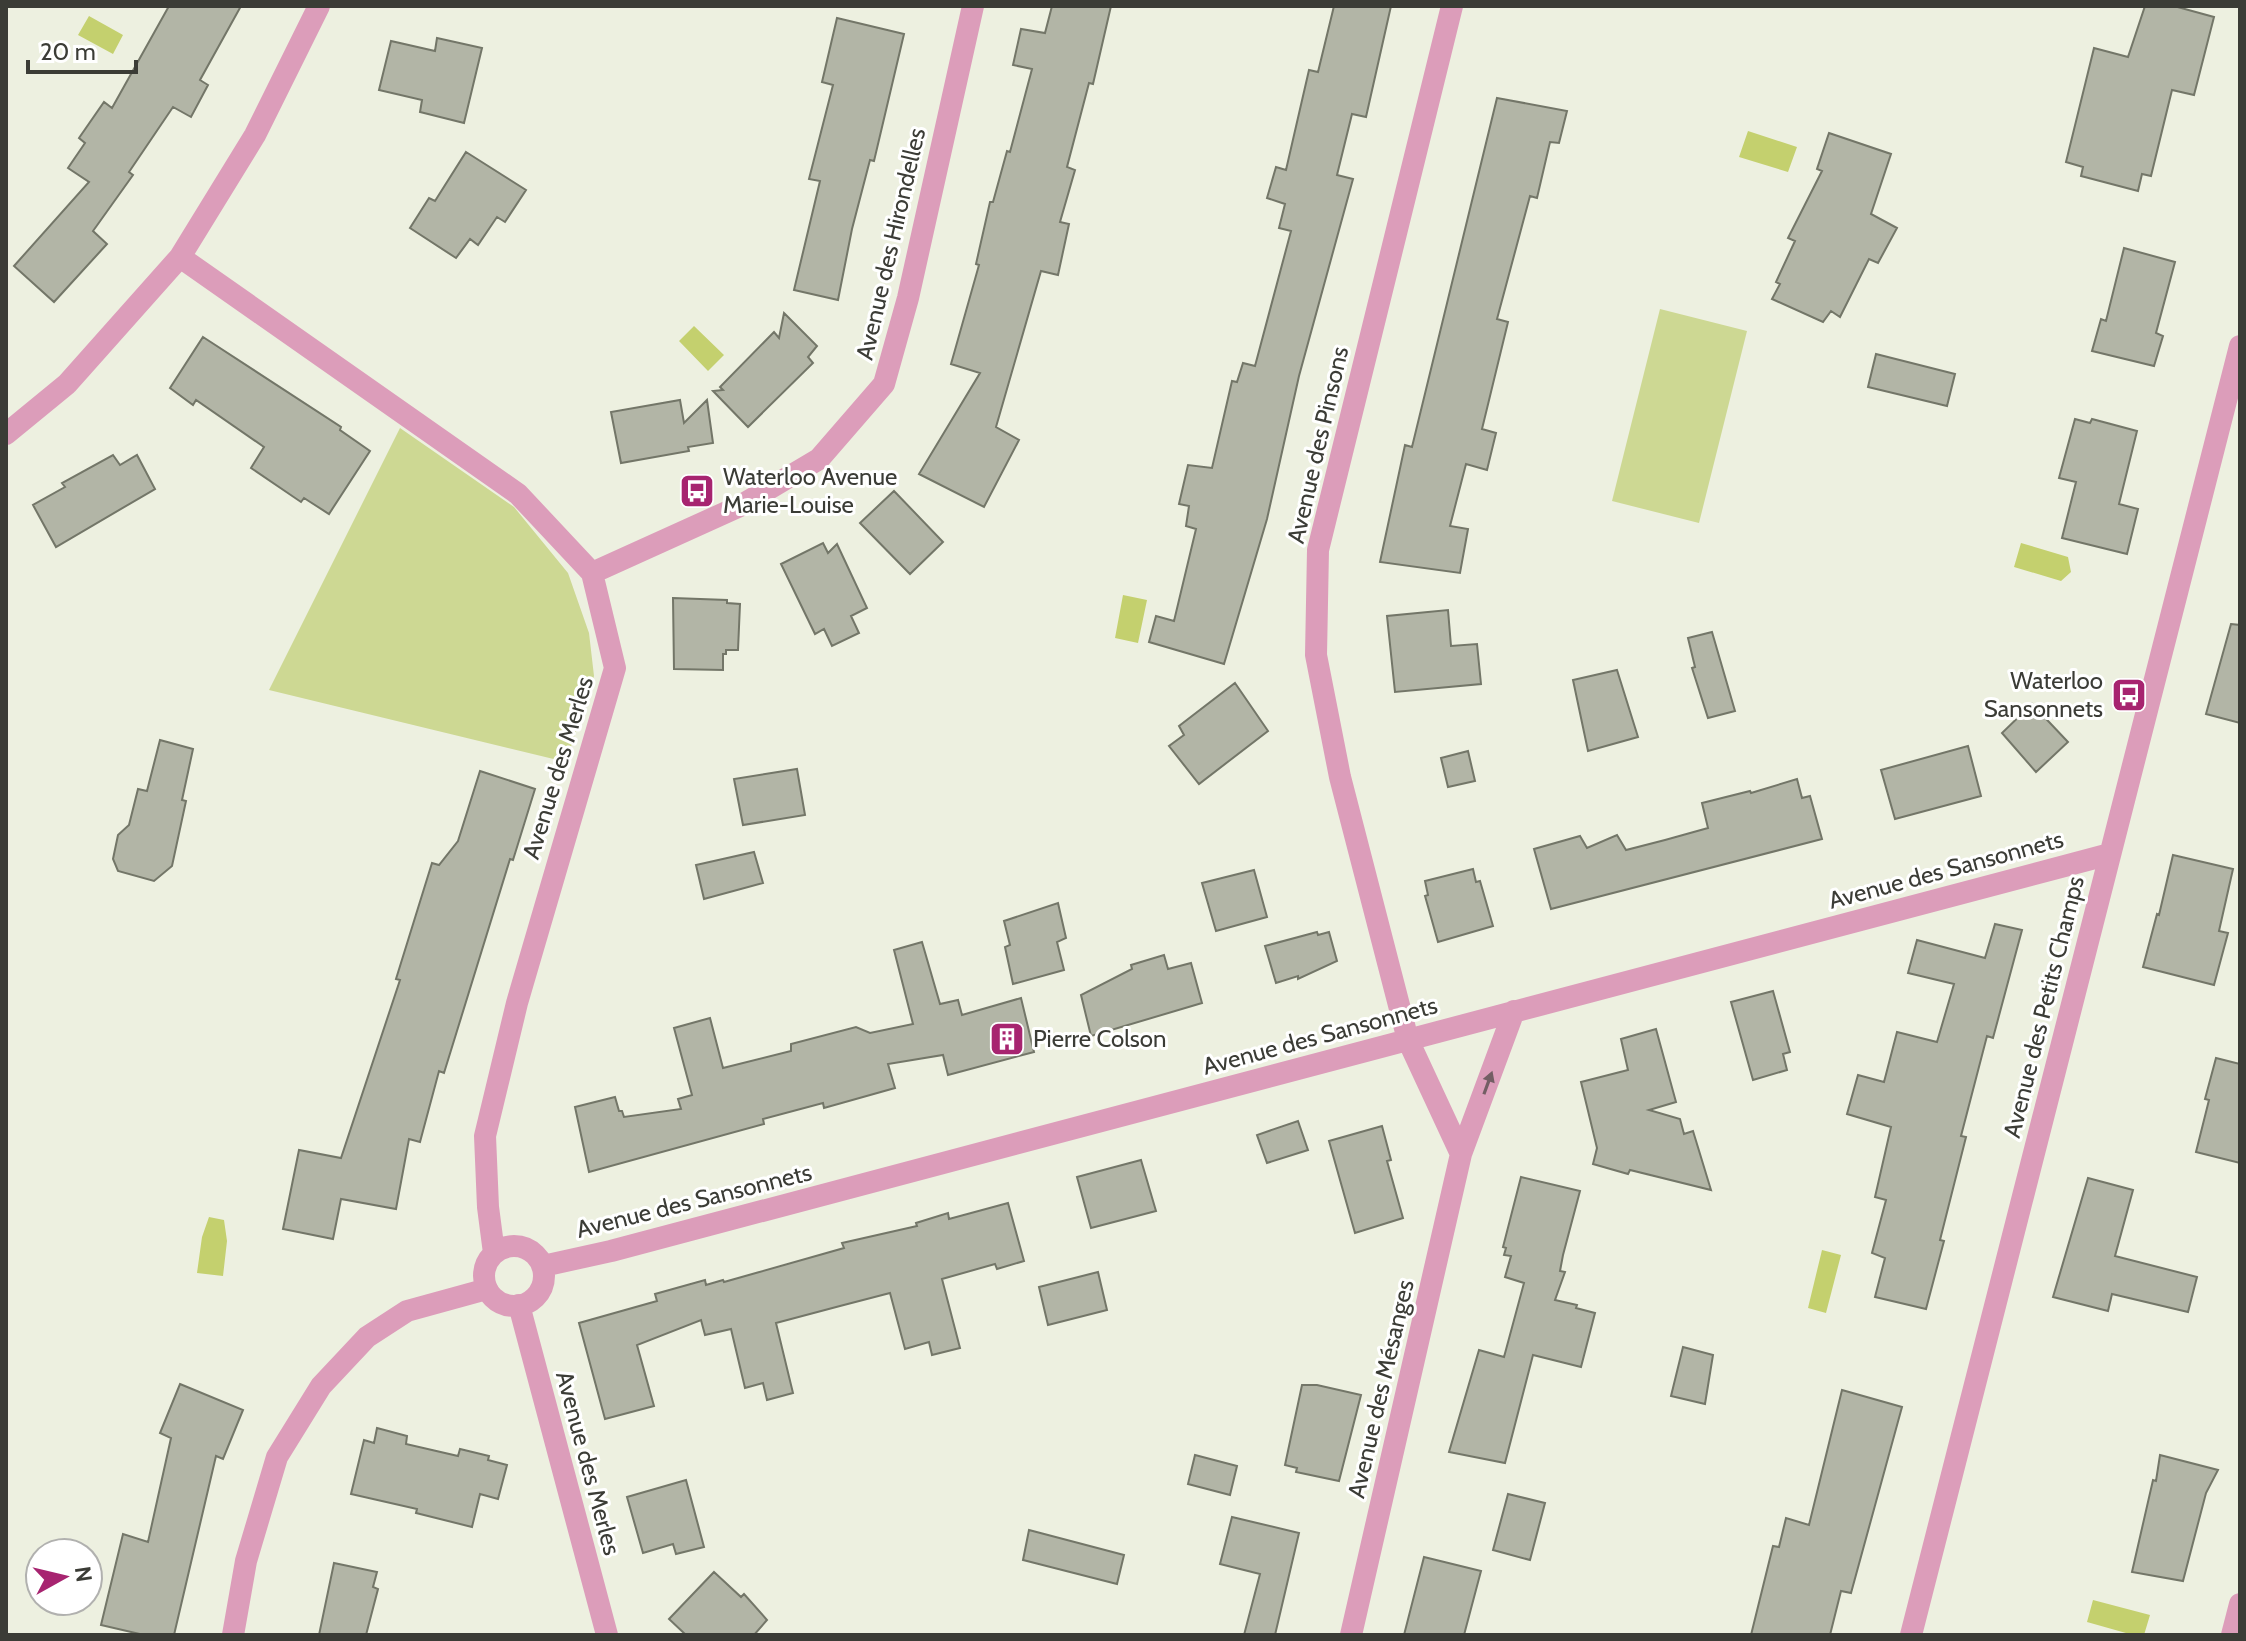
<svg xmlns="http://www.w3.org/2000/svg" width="2246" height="1641" viewBox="0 0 2246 1641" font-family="Cabin,sans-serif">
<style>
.green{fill:#cdd893}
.water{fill:#c4d06e}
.building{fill:#b2b5a6;stroke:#737668;stroke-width:2}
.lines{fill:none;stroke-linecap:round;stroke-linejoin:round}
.minor{stroke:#dc9dba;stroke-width:22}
.oneway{fill:#735e64}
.labels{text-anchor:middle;stroke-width:6;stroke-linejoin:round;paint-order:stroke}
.street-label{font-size:24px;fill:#3b3c36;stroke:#fff}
.poi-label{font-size:24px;fill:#3b3c36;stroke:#fff;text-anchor:start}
</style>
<rect width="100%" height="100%" fill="#edf0e0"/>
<path class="green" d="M1660 309 1747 331 1699 523 1612 501Z
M400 428 514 507 568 573 589 633 594 676 566 762 269 690Z"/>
<path class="water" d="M89 16 123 35 113 54 78 35Z
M1748 131 1797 147 1788 172 1739 157Z
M694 326 724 355 708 371 679 341Z
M2021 543 2068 557 2071 572 2061 581 2014 567Z
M1123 595 1147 600 1138 643 1115 638Z
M209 1217 224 1220 227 1241 223 1276 197 1273 202 1237Z
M1822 1250 1841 1255 1826 1313 1808 1308Z
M2093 1600 2150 1615 2144 1635H2133L2087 1622Z"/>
<path class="building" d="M169 6H241L200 80 208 85 191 117 173 107 129 172 133 175 93 231 107 244 54 302 14 266 89 182 68 168 85 143 79 138 104 102 112 108Z
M1052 6H1111L1093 84 1089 83 1067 167 1075 170 1060 222 1069 224 1058 275 1041 271 996 427 1019 440 984 507 919 474 980 373 951 364 979 265 976 264 990 202H993L1007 151 1010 152 1032 69 1013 65 1021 29 1045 33Z
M1334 6H1391L1366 117 1352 114 1337 175 1353 179 1299 376 1267 519 1224 664 1149 642 1156 616 1174 621 1196 529 1186 526 1189 506 1179 504 1188 465 1212 468 1232 381 1237 382 1243 363 1255 366 1291 231 1279 228 1285 204 1267 198 1276 167 1286 170 1309 70 1318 72Z
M2145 6H2174L2214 17 2194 95 2172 90 2151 176 2142 174 2138 191 2081 176 2083 167 2066 162 2094 48 2128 57Z
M837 18 904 34 874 161 870 160 852 229 838 300 794 290 820 181 809 179 833 85 822 82Z
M437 38 482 48 464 123 420 112 422 100 379 90 391 41 435 51Z
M1497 98 1567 111 1559 143 1550 142 1537 198 1530 196 1497 319 1508 322 1482 429 1496 433 1487 470 1466 464 1450 526 1468 529 1460 573 1380 562 1405 445 1412 447Z
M1829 133 1891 154 1871 214 1897 228 1878 263 1869 259 1840 317 1831 311 1823 322 1772 299 1780 284 1776 282 1795 241 1788 238 1822 171 1817 169Z
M466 152 526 190 505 222 497 217 478 245 470 239 456 258 410 228 429 198 435 201Z
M2124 248 2175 262 2156 333 2163 336 2154 366 2092 351 2101 319 2106 321Z
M784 313 817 346 808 357 813 363 748 427 713 391 723 390 720 387 774 332 779 338Z
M203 337 341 427 340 430 370 451 329 514 304 498 301 502 251 468 264 447 196 400 193 405 170 388Z
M1876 354 1955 374 1947 406 1868 387Z
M680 400 684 423 707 400 713 443 688 447 689 451 621 463 611 412Z
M2075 419 2090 423 2092 419 2137 431 2119 504 2138 509 2127 554 2062 538 2076 482 2059 478Z
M113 455 120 465 137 455 155 489 56 547 33 505 65 487 62 483Z
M894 491 943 542 910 574 860 523Z
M823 543 828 553 837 544 867 608 851 616 859 633 832 646 824 629 815 634 781 564Z
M673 598 727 600V603L740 604 738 650H726V654H723V670L674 669Z
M1448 610 1451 646 1477 644 1481 684 1395 692 1387 616Z
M2231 624 2240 625V723L2206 714Z
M1712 632 1735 711 1708 718 1692 668 1695 667 1688 638Z
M1617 670 1638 737 1588 751 1573 680Z
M1235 683 1268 731 1199 784 1169 746 1184 735 1179 726Z
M2032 704 2068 742 2036 772 2002 733Z
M160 740 193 749 182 800 186 801 172 866 154 881 118 871 113 859 118 835 129 825 138 789 147 791Z
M1968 746 1981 796 1895 819 1881 770Z
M1468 751 1475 781 1448 787 1441 758Z
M797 769 805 815 743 825 734 779Z
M480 771 535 789 513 860 510 859 444 1073 439 1071 420 1142 409 1139 396 1209 341 1199 333 1239 283 1229 299 1150 341 1158 400 980 396 979 432 863 439 865 458 841Z
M1797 779 1802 798 1810 796 1822 839 1551 909 1534 849 1580 836 1587 848 1617 835 1626 850 1665 840 1708 828 1702 803 1750 791 1751 793Z
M754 852 763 883 704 899 696 865Z
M2173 855 2233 869 2219 931 2228 933 2214 985 2143 967 2157 914 2159 915Z
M1473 869 1476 882 1480 881 1493 926 1438 942 1425 896 1428 895 1425 881Z
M1254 870 1267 917 1216 931 1202 883Z
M1058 903 1066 938 1057 942 1064 970 1013 984 1005 947 1010 945 1004 921Z
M1995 924 2022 930 1993 1038 1987 1036 1961 1136 1966 1137 1940 1240 1944 1241 1926 1309 1875 1297 1885 1258 1872 1253 1886 1200 1875 1197 1891 1127 1847 1114 1858 1075 1884 1082 1897 1032 1937 1042 1954 984 1908 973 1917 940 1985 958Z
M1317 932 1318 935 1329 932 1337 961 1298 979V976L1276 983 1265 946Z
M922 942 940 1004 958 1000 962 1015 1021 998 1034 1052 948 1075 943 1055 888 1064 895 1088 824 1108 823 1103 763 1119 764 1124 589 1172 575 1107 615 1097 619 1111H622L624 1117 681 1109 678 1099 692 1095 674 1028 710 1018 723 1068 791 1051V1044L856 1027 870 1033 913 1024 894 950Z
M1164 955 1168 969 1191 963 1202 1003 1091 1036 1081 995 1132 969 1131 965Z
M1773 991 1790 1052 1783 1054 1787 1070 1753 1080 1731 1002Z
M1656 1029 1676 1102 1649 1110 1680 1119 1684 1134 1693 1131 1711 1190 1630 1170 1628 1174 1593 1164 1597 1148 1581 1082 1628 1070 1621 1039Z
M2216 1058 2240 1064V1163L2196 1152 2209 1100 2205 1099Z
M1298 1121 1308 1150 1267 1163 1257 1135Z
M1382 1126 1391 1160 1387 1161 1403 1218 1355 1233 1329 1141Z
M1141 1160 1156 1211 1091 1228 1077 1177Z
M1521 1177 1580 1191 1563 1255 1560 1271 1565 1272 1555 1300 1577 1305 1576 1308 1595 1313 1581 1367 1533 1355 1505 1463 1449 1452 1479 1350 1504 1357 1524 1283 1505 1277 1511 1256 1504 1255 1506 1248 1503 1247Z
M2088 1178 2133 1190 2115 1256 2197 1277 2188 1312 2112 1294 2108 1311 2053 1297Z
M1008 1203 1024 1261 997 1269 995 1264 942 1279 960 1348 932 1355 929 1342 905 1349 890 1293 840 1306 776 1323 793 1393 767 1400 763 1383 745 1388 731 1329 705 1335 701 1320 637 1345 654 1406 605 1419 579 1323 657 1301 655 1294 705 1280 706 1285 723 1280 724 1282 844 1248 842 1243 917 1226 916 1223 948 1213 949 1219Z
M1098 1272 1107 1310 1048 1325 1039 1287Z
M1683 1347 1713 1355 1705 1404 1671 1396Z
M180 1384 243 1410 223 1459 216 1456 174 1635H144L101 1625 123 1534 148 1542 171 1438 160 1433Z
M1302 1385H1317L1361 1395 1339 1481 1296 1472 1297 1468 1285 1465Z
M1842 1390 1902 1407 1851 1593 1841 1591 1830 1635H1751L1773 1546 1779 1547 1786 1518 1809 1525Z
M377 1428 407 1436 406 1444 458 1456 460 1449 489 1456 488 1460 507 1465 498 1499 480 1494 472 1527 416 1513 417 1509 351 1494 364 1440 374 1443Z
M1195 1455 1237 1466 1230 1495 1188 1484Z
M2160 1455 2218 1470 2206 1493 2183 1581 2132 1572 2153 1480 2156 1481Z
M686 1480 704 1547 676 1554 673 1544 643 1553 627 1497Z
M1508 1494 1545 1503 1530 1560 1493 1550Z
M1232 1517 1299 1533 1275 1635H1244L1260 1574 1220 1564Z
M1029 1530 1124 1555 1117 1584 1023 1560Z
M1424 1557 1481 1571 1464 1635H1404Z
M334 1563 377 1572 373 1587 378 1589 366 1635H319Z
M714 1572 741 1597 744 1594 767 1620 754 1635H686L669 1619Z"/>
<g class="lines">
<path class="minor" d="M1452 6 1318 550 1316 655 1340 777 1408 1040 1461 1154
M180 257 518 494 592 573 615 668 517 1003 485 1136 488 1207 494 1253
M6 434 67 384 180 257 255 135 319 6
M592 573 740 506 819 459 884 384 908 298 973 6
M484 1276a30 30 0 1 1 60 0a30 30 0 1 1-60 0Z
M543 1266 611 1251 2110 854
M519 1305 607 1635
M233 1635 246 1561 277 1457 321 1386 367 1337 407 1311 487 1289
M1351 1635 1461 1154 1514 1011
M1911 1635 2240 346
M2232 1635 2240 1604"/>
</g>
<defs><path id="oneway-solid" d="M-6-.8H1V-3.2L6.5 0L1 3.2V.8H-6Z" transform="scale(2)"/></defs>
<use class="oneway" href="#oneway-solid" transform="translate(1488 1083) rotate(-70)"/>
<defs>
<g id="bus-square" transform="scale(1.8)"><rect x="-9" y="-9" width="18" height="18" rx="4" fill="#a72470" stroke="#fff"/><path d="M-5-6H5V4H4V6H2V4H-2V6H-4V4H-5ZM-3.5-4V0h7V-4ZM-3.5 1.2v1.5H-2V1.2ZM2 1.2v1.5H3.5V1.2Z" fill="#fff"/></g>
<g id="building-square" transform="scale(1.8)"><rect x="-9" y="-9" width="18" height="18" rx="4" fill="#a72470" stroke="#fff"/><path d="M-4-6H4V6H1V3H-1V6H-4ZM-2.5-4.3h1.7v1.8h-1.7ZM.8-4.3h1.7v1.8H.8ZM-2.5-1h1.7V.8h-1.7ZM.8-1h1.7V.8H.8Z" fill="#fff"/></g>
</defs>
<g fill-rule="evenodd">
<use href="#bus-square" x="697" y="491"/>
<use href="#bus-square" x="2129" y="695"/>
<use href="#building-square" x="1007" y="1039"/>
</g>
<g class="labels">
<g class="street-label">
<text transform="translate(891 244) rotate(-77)" y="8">Avenue des Hirondelles</text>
<text transform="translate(1318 445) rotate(-77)" y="8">Avenue des Pinsons</text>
<text transform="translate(558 768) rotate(-73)" y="8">Avenue des Merles</text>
<text transform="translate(1946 870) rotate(-15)" y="8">Avenue des Sansonnets</text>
<text transform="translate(2044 1007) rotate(-76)" y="8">Avenue des Petits Champs</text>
<text transform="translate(1320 1036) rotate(-15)" y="8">Avenue des Sansonnets</text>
<text transform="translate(694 1201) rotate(-14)" y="8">Avenue des Sansonnets</text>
<text transform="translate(1381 1389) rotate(-77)" y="8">Avenue des Mésanges</text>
<text transform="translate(588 1463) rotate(75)" y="8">Avenue des Merles</text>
</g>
<g class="poi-label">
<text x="723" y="485">Waterloo Avenue<tspan x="723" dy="28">Marie-Louise</tspan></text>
<text x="2103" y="689" text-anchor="end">Waterloo<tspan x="2103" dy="28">Sansonnets</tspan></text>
<text x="1033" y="1047">Pierre Colson</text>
</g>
</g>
<rect width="2246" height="1641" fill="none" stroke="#3b3c36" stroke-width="16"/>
<g transform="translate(64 1577) rotate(82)"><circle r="38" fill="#ffffff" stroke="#b1b1af" stroke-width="2"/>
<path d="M0-6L14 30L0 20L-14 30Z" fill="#a72470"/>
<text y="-12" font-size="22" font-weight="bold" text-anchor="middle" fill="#3b3c36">N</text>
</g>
<path d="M28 60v12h108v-12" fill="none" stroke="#3b3c36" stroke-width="4"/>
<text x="40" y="60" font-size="24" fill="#3b3c36" stroke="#ffffff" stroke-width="6" paint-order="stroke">20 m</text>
</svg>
